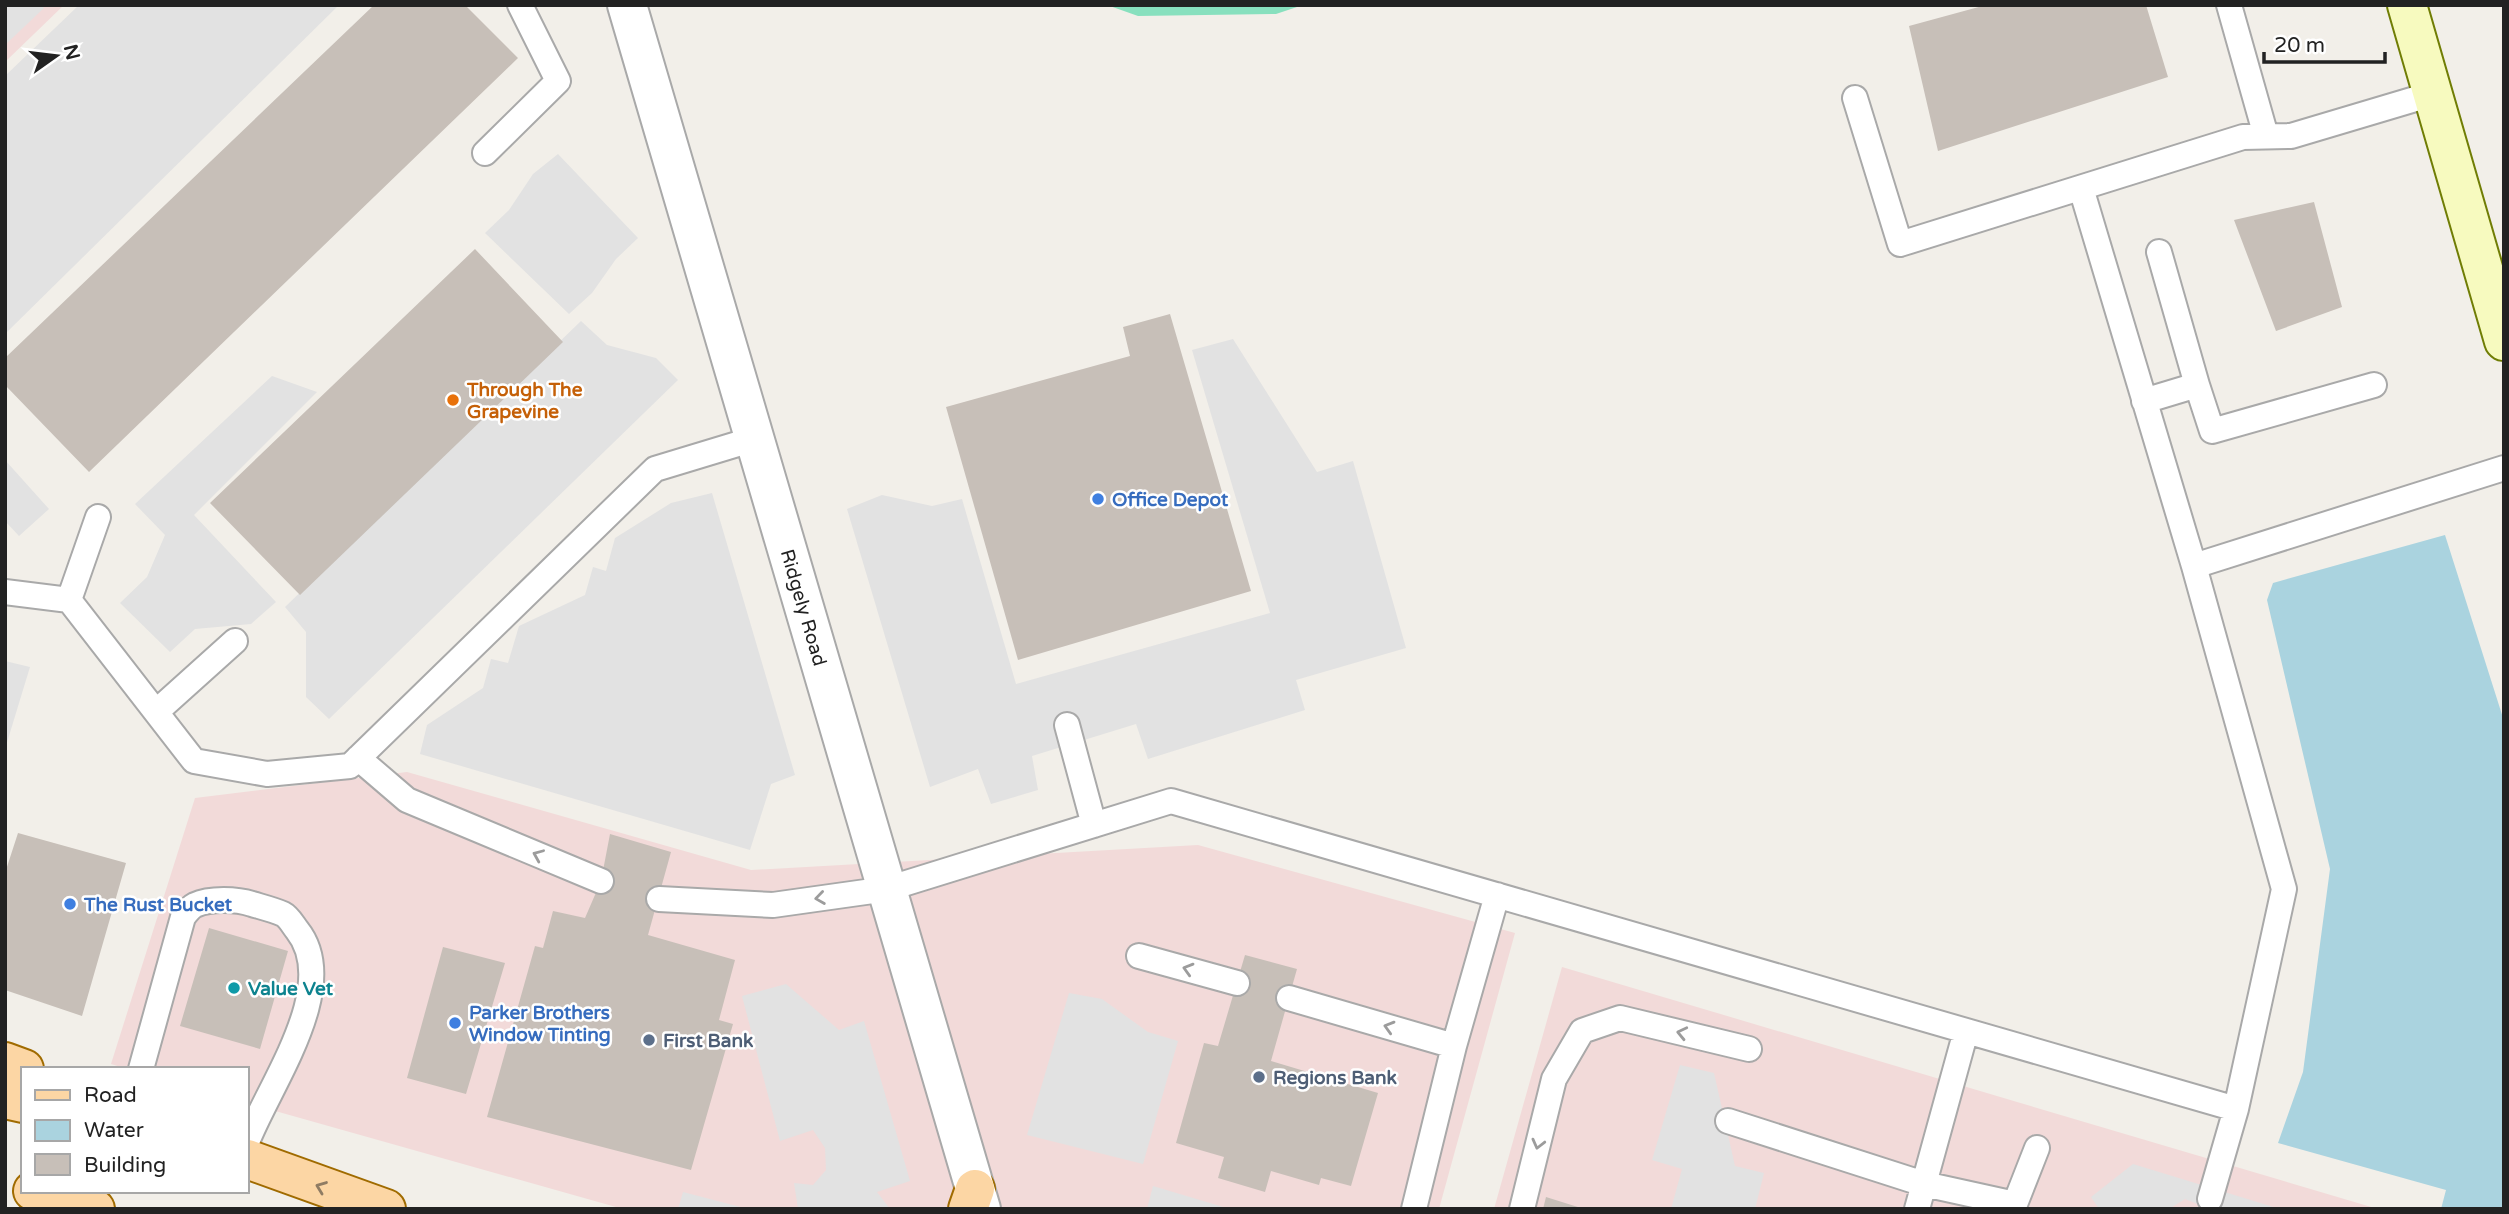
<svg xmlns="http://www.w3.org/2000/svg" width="2509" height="1214" viewBox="0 0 2509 1214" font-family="'Varela Round',sans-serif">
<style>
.commercial{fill:#f2dad9}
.pitch{fill:#88e0be}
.parking{fill:#e2e2e2}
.water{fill:#aad3df}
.building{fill:#c7bfb8}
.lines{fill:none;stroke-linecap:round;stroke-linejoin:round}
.lane-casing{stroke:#a9a9a9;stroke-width:28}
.street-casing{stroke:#a9a9a9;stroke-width:42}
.secondary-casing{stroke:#707d05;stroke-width:42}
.primary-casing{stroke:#a06b00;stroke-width:42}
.lane{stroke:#fff;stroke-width:24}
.street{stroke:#fff;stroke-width:38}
.secondary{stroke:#f7fabf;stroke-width:38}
.primary{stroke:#fcd6a4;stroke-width:38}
.oneway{stroke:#9c9c9c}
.oneway2{stroke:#8f7c63}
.food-dot{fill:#e8710a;stroke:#fff;stroke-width:2.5}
.shop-dot{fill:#3f7fe0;stroke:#fff;stroke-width:2.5}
.culture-dot{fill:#0f9aa8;stroke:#fff;stroke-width:2.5}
.service-dot{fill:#5c6f8a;stroke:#fff;stroke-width:2.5}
.labels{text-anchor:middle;stroke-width:5;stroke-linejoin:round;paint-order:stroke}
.food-label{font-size:19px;font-weight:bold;fill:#c56008;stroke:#fff;text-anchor:start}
.shop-label{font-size:19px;font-weight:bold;fill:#366cbe;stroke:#fff;text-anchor:start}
.street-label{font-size:19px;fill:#222;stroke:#fff}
.culture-label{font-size:19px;font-weight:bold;fill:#0d838f;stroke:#fff;text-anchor:start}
.service-label{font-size:19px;font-weight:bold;fill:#4e5e75;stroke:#fff;text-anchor:start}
</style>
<rect width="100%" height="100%" fill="#f2efe9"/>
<path class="commercial" d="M5 5H64L5 62Z
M407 772 751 870 1198 845 1515 933 1439 1209H623L247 1103V1069H127L111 1064 195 798Z
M1562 967 2378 1209H1494Z"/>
<path class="pitch" d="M1107 5H1303L1276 14 1138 16Z"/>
<path class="parking" d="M5 5H41L44 8 5 45Z
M79 5H339L5 334V76Z
M558 154 638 238 616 259 592 293 569 314 485 233 509 210 533 174Z
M581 321 607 345 656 358 678 380 329 719 306 697V632L285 607Z
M1233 339 1317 472 1353 461 1406 648 1296 680 1305 710 1148 759 1136 724 1032 756 1038 790 991 804 978 769 930 787 847 509 882 495 932 506 962 499 1016 684 1270 613 1192 350Z
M272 376 317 392 194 515 276 602 251 624 195 629 170 652 120 603 147 577 165 535 135 504Z
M5 460 49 509 19 536 5 521Z
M712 493 795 775 771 784 750 850 420 754 427 725 483 688 491 659 508 663 519 626 585 595 593 567 606 571 615 538 671 503Z
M5 661 30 667 5 749Z
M786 984 839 1030 864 1021 910 1181 877 1192 890 1209H798L794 1183 813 1185 826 1170 825 1148 813 1130 780 1141 742 996Z
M1069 993 1102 999 1148 1032 1178 1041 1143 1164 1027 1135Z
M1680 1065 1714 1073 1735 1166 1764 1173 1755 1209H1671L1682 1169 1652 1160Z
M2133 1164 2280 1209H2210L2185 1199 2169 1209H2099L2091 1197Z
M1153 1186 1230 1209H1147Z
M683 1192 748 1209H678Z"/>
<path class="water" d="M2445 535 2504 721V1209H2441L2446 1190 2278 1143 2303 1072 2330 869 2267 600 2273 583Z"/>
<path class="building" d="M374 5H465L518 58 89 472 5 385V358Z
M1986 5H2146L2168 77 1938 151 1909 26Z
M2314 202 2342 307 2276 331 2234 220Z
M475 249 563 342 300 595 210 503Z
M1170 314 1251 591 1018 660 946 407 1130 356 1123 327Z
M18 833 126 863 82 1016 5 990V873Z
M610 834 671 852 648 935 735 960 719 1020 733 1024 691 1170 487 1117 535 946 543 948 553 911 585 918 601 881Z
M209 928 288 951 260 1049 180 1026Z
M443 947 505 963 466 1094 407 1078Z
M1245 955 1297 969 1271 1061 1378 1093 1351 1186 1321 1178 1319 1185 1271 1171 1265 1192 1218 1178 1224 1157 1176 1143 1204 1043 1218 1046Z
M1546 1197 1581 1208V1209H1543Z"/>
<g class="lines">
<g class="lane-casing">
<path id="lane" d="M2229 5 2266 136
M1855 98 1900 244 2243 137 2291 136 2432 94
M485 153 558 81 520 5
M2081 188 2194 566
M2159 252 2197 385
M2144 401 2197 385 2212 431 2374 385
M5 592 69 600 194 761 267 774 350 766 655 469 754 439
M69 600 98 517
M156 712 235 641
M1067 725 1094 825
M358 758 407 800 601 881
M659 899 773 905 887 889 1171 801 2236 1109 2284 889 2194 566 2504 468
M1139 956 1237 983
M1289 998 1454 1046
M141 1069 183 917C186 913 191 907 195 905 210 898 237 899 252 904 262 907 274 910 283 914 289 917 293 925 297 930 342 986 269 1085 247 1142
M1728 1121 1924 1184 2015 1204 2014 1209
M2210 1199 2236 1109
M2015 1204 2037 1148
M1414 1209 1454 1046 1497 895
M1522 1209 1554 1079 1582 1031 1620 1018 1749 1049
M1917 1209 1966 1031"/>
</g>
<g class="street-casing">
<g id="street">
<path id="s1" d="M627 5 981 1209"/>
</g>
</g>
<g class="secondary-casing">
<path id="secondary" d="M2407 5 2504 341"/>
</g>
<g class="primary-casing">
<path id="primary" d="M5 1062 24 1069
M5 1099 23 1103
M247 1159 386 1209
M33 1191 95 1209
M968 1209 975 1189"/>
</g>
<use href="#lane" class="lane"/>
<use href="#street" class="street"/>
<use href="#secondary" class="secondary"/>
<use href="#primary" class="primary"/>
</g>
<defs><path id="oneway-chevron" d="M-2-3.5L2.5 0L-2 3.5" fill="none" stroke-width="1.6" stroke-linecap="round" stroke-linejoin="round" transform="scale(1.75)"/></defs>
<g class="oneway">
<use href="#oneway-chevron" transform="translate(538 855) rotate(-157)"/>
<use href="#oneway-chevron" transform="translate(820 898) rotate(172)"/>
<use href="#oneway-chevron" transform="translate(1188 969) rotate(-164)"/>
<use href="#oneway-chevron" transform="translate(1389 1027) rotate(-164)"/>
<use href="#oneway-chevron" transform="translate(1682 1033) rotate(-167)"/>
<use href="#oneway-chevron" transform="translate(1538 1144) rotate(104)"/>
</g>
<use class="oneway2" href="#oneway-chevron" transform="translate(321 1187) rotate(-159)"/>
<circle class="food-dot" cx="453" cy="400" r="7"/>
<g class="shop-dot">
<circle cx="1098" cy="499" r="7"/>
<circle cx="70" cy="904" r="7"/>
<circle cx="455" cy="1023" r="7"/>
</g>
<circle class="culture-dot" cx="234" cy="988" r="7"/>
<g class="service-dot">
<circle cx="649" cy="1040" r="7"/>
<circle cx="1259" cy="1077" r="7"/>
</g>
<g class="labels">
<g class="food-label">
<text x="467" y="396">Through The<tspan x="467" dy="22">Grapevine</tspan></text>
</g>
<g class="shop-label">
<text x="1112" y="506">Office Depot</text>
<text x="84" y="911">The Rust Bucket</text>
<text x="469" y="1019">Parker Brothers<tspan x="469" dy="22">Window Tinting</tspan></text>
</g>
<g class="street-label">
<text dy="7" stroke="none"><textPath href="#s1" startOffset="628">Ridgely Road</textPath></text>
</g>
<g class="culture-label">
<text x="248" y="995">Value Vet</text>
</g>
<g class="service-label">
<text x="663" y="1047">First Bank</text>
<text x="1273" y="1084">Regions Bank</text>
</g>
</g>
<rect width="2509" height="1214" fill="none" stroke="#222222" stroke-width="14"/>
<rect x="21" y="1067" width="228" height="126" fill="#ffffff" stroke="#a7a7a7" stroke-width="2"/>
<rect x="35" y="1090" width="35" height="10" fill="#fcd6a4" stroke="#a7a7a7" stroke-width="2"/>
<text x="84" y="1102" font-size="21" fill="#222222">Road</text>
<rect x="35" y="1120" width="35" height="21" fill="#aad3df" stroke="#a7a7a7" stroke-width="2"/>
<text x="84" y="1137" font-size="21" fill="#222222">Water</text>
<rect x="35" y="1154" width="35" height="21" fill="#c7bfb8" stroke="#a7a7a7" stroke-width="2"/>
<text x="84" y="1172" font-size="21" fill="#222222">Building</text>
<g transform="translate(56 56) rotate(76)" stroke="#ffffff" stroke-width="5" paint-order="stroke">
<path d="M0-5L12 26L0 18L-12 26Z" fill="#222222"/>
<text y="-10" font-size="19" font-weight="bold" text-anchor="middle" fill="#222222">N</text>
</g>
<path d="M2264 52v10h121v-10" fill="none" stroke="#222222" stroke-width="3.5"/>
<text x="2274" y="52" font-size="21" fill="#222222" stroke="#ffffff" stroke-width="5" paint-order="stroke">20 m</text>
</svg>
